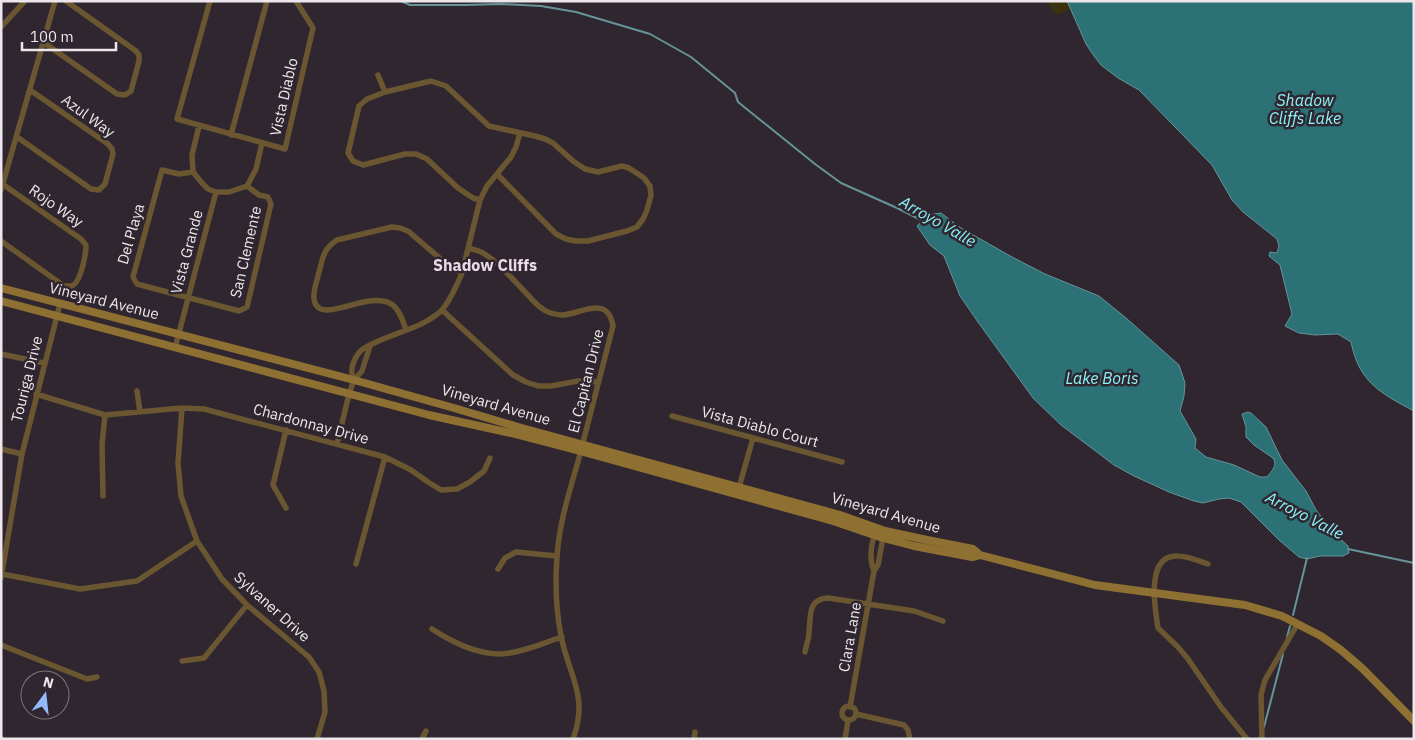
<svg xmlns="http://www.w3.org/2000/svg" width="1415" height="740" viewBox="0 0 1415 740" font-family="'IBM Plex Sans',sans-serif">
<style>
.sand{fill:#393110}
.water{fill:#2b7175;stroke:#659499}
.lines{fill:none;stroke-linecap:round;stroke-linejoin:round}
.stream{stroke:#659499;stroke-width:2}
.street{stroke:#6a5732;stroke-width:5.5}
.secondary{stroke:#8d7032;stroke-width:8}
.labels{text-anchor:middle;stroke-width:5;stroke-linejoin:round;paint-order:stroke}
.street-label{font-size:15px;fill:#ede7ed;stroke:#30262f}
.water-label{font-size:16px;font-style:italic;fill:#8af4fa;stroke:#30262f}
.neighbourhood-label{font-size:16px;font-weight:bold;fill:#e9dce8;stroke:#30262f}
</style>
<rect width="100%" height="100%" fill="#30262f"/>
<path class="sand" d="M1047 1H1067L1071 9 1057 15 1053 13Z"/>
<path class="water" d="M1067 1H1414V411C1380 393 1359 382 1351 342L1338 334 1315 335 1299 333 1285 326 1292 314 1280 265 1269 256 1270 252 1277 253 1279 246 1277 239 1243 212 1232 200 1212 165 1139 90 1118 78 1101 65 1094 56 1086 44Z
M941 213 961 228 1012 257 1045 274 1099 296 1126 318 1179 365 1185 383 1184 396 1180 411 1196 439 1195 448 1206 457 1234 465 1260 477H1267C1272 471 1278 465 1273 458L1254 445 1246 437V427L1242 414 1248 412 1251 413 1266 427 1282 460 1306 491 1316 510 1335 534 1348 546 1349 553 1343 556H1320L1307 559 1299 557 1279 540 1241 502 1229 498 1219 499 1203 503 1194 501 1169 492 1134 476 1114 465 1061 425 1033 398 978 322 960 296 944 256 930 245 917 226 927 215Z"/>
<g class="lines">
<path class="stream" d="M401 1 410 5H465L501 4 541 6 576 12 650 34 691 57 735 93 738 102 815 164 841 183 897 208 923 221
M1348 549 1414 563
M1293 615 1307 558
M1287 637 1290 626
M1264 727 1283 654"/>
<path class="street" d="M210 1 177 119 285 149 313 28 296 1
M1 27 25 1
M43 42 117 94 125 95 131 91 139 61V55L136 51 66 1
M378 75 385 92
M199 126 192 155 193 172 202 183 208 189 216 192H229L247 186 256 169 262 143
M231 135 267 1
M17 137 91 189 99 190 105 184 113 154 112 149 108 144 30 90
M193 172 179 174 162 170 133 277 137 284 239 311 247 307 271 204 268 197 259 195 247 186
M1 183 81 239 86 245C86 254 81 282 72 286 72 286 65 286 64 286L1 241
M1 190 55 1
M480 200 473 198 458 188 427 159 416 154H405L363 165 353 161 348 153 359 106 367 99 385 92 431 81 446 86 489 126 535 136 545 139 553 143 573 161 585 169 598 172 622 166 629 168 644 178 650 186 651 195 647 210 643 219 637 227 627 231 588 241H576L566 239 556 234 497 174
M469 248C473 250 479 250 483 253 500 263 514 281 528 295 533 301 541 309 548 312 554 314 558 315 563 315 583 313 608 295 613 326 602 370 590 414 579 458 570 490 559 523 557 557 555 583 556 610 561 636 569 676 589 696 573 739
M442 310 513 375 526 382 538 386H551L578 381 598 382
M406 330C403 321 401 313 394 306 372 286 318 329 314 299 313 290 317 281 319 272 323 258 323 249 337 240L392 227 400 228 408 231 450 267 462 273
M175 348 216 192
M1 354 44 363
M354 380C353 377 351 372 352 369 352 363 358 352 363 349 387 333 420 331 442 310 449 302 458 283 462 273L480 200 487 186 511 157 516 147 520 133
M137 391 140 412
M36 394 105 415 182 408 204 409 385 457 411 470 428 482 441 490 457 489 470 482 484 471 490 458
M182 408 178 463 181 496 197 541 222 579 247 605 309 657 319 672 324 691 325 712 317 739
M672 416 842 462
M286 430 273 485 286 508
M337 444 349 394 354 380 362 371 370 346
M1 449 22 454
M738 491 753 438
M103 496 102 444 105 415
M356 564 385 457
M1208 564C1199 561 1188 556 1178 556 1145 554 1155 609 1158 628L1178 647 1188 659 1221 707 1247 739
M498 569 505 558 516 552 557 556
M874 571C869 559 871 545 875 533
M2 574 80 589 137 581 197 541
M1 578 22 454 60 304
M432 629C452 642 475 654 501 654 521 653 543 643 562 637
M1 645 87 679 97 677
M805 652C806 646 809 639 809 632 811 617 807 599 828 598L914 611 943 621
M182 661 204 658 247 605
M842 713a7 7 0 1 1 14 0a7 7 0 1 1-14 0Z
M850 707 874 571 878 565 883 538 882 536
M856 714 904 725 908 730 910 739
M1 738 2 739
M422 739 426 731
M694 739 695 732
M845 739 848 720
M1262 739 1261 695 1265 680 1298 623"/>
<path class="secondary" d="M1 288 354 380 454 408 518 427 840 515 885 531 927 540 973 549 980 555 1095 585 1245 605 1282 616 1321 636 1341 650 1363 669 1414 721
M1 301 429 415 511 433 580 451 833 521 883 538 914 546 972 557 980 555"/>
</g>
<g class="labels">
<g class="street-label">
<text transform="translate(284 97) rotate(-77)" y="5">Vista Diablo</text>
<text transform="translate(88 116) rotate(36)" y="5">Azul Way</text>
<text transform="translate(56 206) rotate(35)" y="5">Rojo Way</text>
<text transform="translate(131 234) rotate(-74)" y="5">Del Playa</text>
<text transform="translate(187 252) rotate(-75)" y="5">Vista Grande</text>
<text transform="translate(246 252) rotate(-77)" y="5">San Clemente</text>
<text transform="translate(104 301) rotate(14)" y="5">Vineyard Avenue</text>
<text transform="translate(27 379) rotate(-76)" y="5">Touriga Drive</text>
<text transform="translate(586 381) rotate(-76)" y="5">El Capitan Drive</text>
<text transform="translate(496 405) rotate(16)" y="5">Vineyard Avenue</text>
<text transform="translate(311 424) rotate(15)" y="5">Chardonnay Drive</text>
<text transform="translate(760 427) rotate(15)" y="5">Vista Diablo Court</text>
<text transform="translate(886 513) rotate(16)" y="5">Vineyard Avenue</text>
<text transform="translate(272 607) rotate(42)" y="5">Sylvaner Drive</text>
<text transform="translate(850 637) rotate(-80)" y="5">Clara Lane</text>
</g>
<g class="water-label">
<text x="1305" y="106">Shadow<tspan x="1305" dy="18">Cliffs Lake</tspan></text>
<text transform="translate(938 221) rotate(30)" y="6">Arroyo Valle</text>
<text x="1102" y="384">Lake Boris</text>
<text transform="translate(1305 515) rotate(27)" y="6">Arroyo Valle</text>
</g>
<g class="neighbourhood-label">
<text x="485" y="271">Shadow Cliffs</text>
</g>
</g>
<rect width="1415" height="740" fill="none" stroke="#ede7ed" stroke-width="5"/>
<g transform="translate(45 695) rotate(15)"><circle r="24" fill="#30262f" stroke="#7c737b"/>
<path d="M0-4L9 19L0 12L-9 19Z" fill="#94b7fd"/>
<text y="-8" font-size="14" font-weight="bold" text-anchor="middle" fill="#ede7ed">N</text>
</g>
<path d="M22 42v8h94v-8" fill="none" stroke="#ede7ed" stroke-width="2.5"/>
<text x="30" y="42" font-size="15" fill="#ede7ed" stroke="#30262f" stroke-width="4" paint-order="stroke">100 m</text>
</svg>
